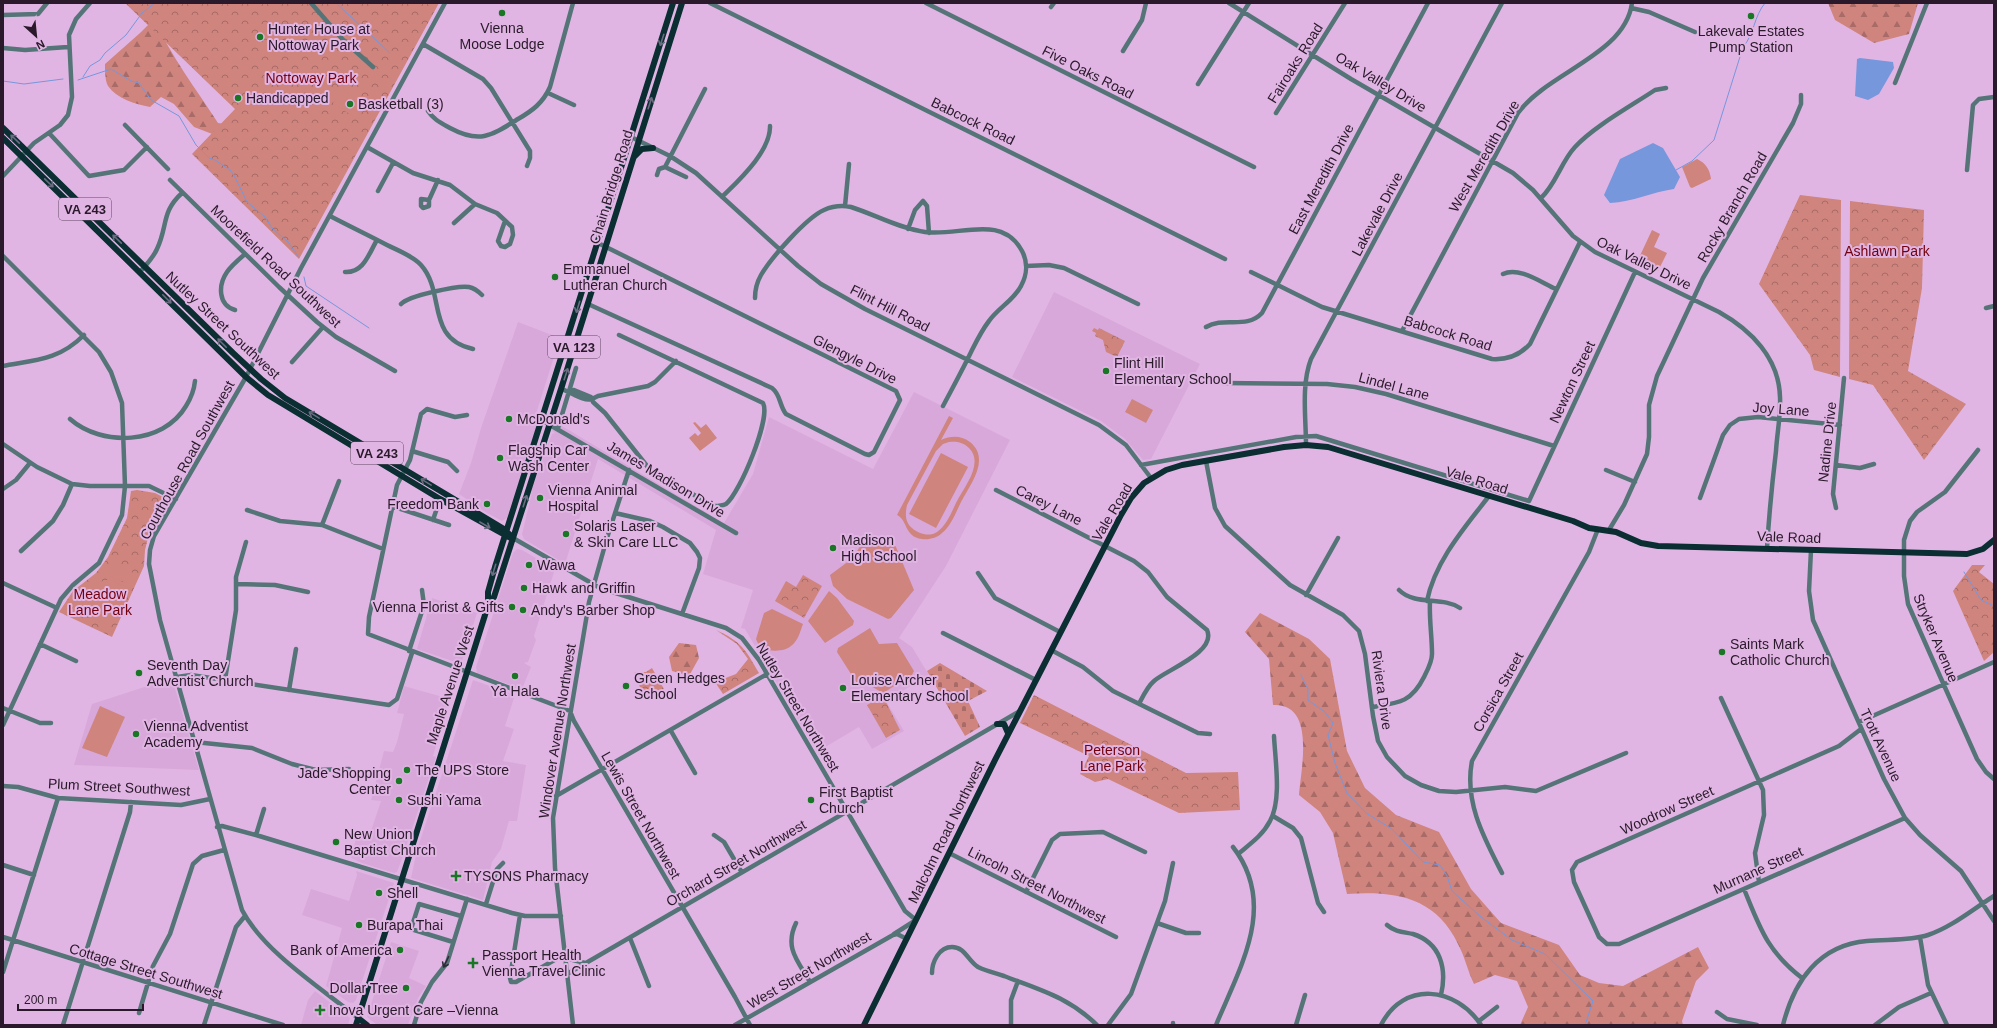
<svg xmlns="http://www.w3.org/2000/svg" width="1997" height="1028" viewBox="0 0 1997 1028" font-family="Arial,sans-serif">
<style>
.built{fill:#d8a8db}
.forest{fill:url(#forest-firs)}
.cemetery{fill:url(#cemetery-stones)}
.park{fill:url(#park-crowns)}
.pitch{fill:#cf847e;fill-rule:evenodd}
.water{fill:#7697dc}
.lines{fill:none;stroke-linecap:round;stroke-linejoin:round}
.stream{stroke:#7697dc;stroke-width:1}
.minor{stroke:#557477;stroke-width:4.5}
.major{stroke:#0a2e31;stroke-width:6}
.oneway{stroke:#6b6b81}
.oneway2{stroke:#322b39}
.poi-dot{fill:#187625;stroke:#e1b5e3;stroke-width:1.5}
.labels{text-anchor:middle;stroke-width:4;stroke-linejoin:round;paint-order:stroke}
.shield{fill:#e1b5e3;stroke:#604862;stroke-width:1}
.shield-label{font-size:13px;font-weight:bold;fill:#29192a}
.poi-label{font-size:14px;fill:#29192a;stroke:#e1b5e3;text-anchor:start}
.street-label{font-size:14px;fill:#29192a;stroke:#e1b5e3}
.park-label{font-size:14px;fill:#72010e;stroke:#e1b5e3}
</style>
<defs>
<pattern id="forest-firs" width="22" height="20" patternUnits="userSpaceOnUse"><rect width="22" height="20" fill="#cf847e"/><path d="M5 1l3.5 6h-7zM16 11l3.5 6h-7z" fill="#a86b67"/></pattern>
<pattern id="cemetery-stones" width="16" height="16" patternUnits="userSpaceOnUse"><rect width="16" height="16" fill="#cf847e"/><path d="M2 7V4a2 2 0 0 1 4 0v3zM10 15v-3a2 2 0 0 1 4 0v3z" fill="#a86b67"/></pattern>
<pattern id="park-crowns" width="20" height="18" patternUnits="userSpaceOnUse"><rect width="20" height="18" fill="#cf847e"/><path d="M2 6a3 3 0 1 1 6 0M12 15a3 3 0 1 1 6 0" fill="none" stroke="#a86b67"/></pattern>
</defs>
<rect width="100%" height="100%" fill="#e1b5e3"/>
<path class="built" d="M1054 292 1200 364 1151 459 1143 460 1125 439 1101 421 1012 377Z
M518 322 560 338 536 414 541 416 507 518 502 521 487 513 459 494 471 463 481 428Z
M914 392 1010 440 946 566 899 638 912 647 929 675 886 701 904 731 872 749 859 727 817 752 745 629 741 628 753 590 703 574 716 530 598 459 565 564 524 539 522 534 531 497 532 489 552 434 555 433 552 431 555 420 557 423 724 523 753 474 769 417 873 469Z
M517 549 522 550 555 569 534 636 536 640 528 662 524 663 531 667 522 689 477 673 476 667 513 553Z
M432 598 477 613 461 664 417 649Z
M172 678 199 770 74 765 92 704Z
M473 680 515 695 505 726 514 729 503 761 526 765 517 821H509L501 849 492 862 483 900 411 878 417 850Z
M404 686 450 699 433 756 436 757 403 856 397 872 394 873 362 863 351 858 358 831H371L381 801 371 800 384 751 393 752 397 742 404 714 397 713Z
M356 871 394 883 356 1000 353 1003 348 1002 326 986 342 928 302 915 311 889 349 901 357 875Z
M391 942 419 951 409 978 426 986 418 998 408 1025H377L367 1017Z
M315 991 350 1018 348 1025H301L308 1000Z"/>
<path class="forest" d="M1828 3H1918L1909 34 1874 43 1835 20Z
M154 19C171 56 196 89 218 123L240 126 220 137 194 127 174 104 161 97 150 107C135 104 117 99 108 86 105 81 105 70 105 64L140 33Z
M1260 613 1309 639 1330 659 1347 751 1365 788 1396 815 1439 832 1471 889 1501 923 1559 945 1580 975 1599 983 1623 986 1698 947 1709 968 1696 981 1682 1021 1683 1025H1520L1528 1007 1517 981 1495 975 1474 984C1468 972 1465 957 1458 944 1435 897 1396 891 1347 894L1333 833 1320 812 1299 795C1301 768 1316 703 1273 705L1269 659 1245 632Z
M679 643 696 645 699 658 689 676 672 671 669 657Z"/>
<path class="cemetery" d="M940 663 987 691 968 701 980 727 965 736 927 671Z"/>
<path class="park" d="M125 3H439L299 259 192 154 235 109Z
M1800 195 1841 200 1840 377 1814 370 1810 355 1759 284Z
M1850 201 1924 210 1922 288 1908 371 1966 404 1924 460 1873 385 1849 379Z
M1094 328 1098 330 1099 328 1125 341 1117 357 1106 352 1103 340 1095 336 1096 333 1092 331Z
M137 490 155 493 169 500 148 538 145 550 144 566 112 637 59 612 73 591 96 573 108 557 127 518 131 491Z
M1972 565H1985L1979 572 1994 584V652L1984 661 1953 591Z
M803 575 822 586 804 618 775 601 786 581 796 587Z
M716 630C742 642 745 649 759 673L723 694 715 682 736 674 748 659 737 644Z
M652 668 664 689 648 699 644 693 641 692 638 680 634 676 635 672H646Z
M1034 695 1186 773 1238 772 1240 810 1179 813 1108 779 1095 782 1080 774 1089 756 1020 723Z
M883 696 900 730 886 738 867 705Z"/>
<path class="pitch" d="M343 89 366 105 357 119 333 103Z
M1697 159C1706 163 1710 170 1711 179L1692 188 1690 187 1682 167Z
M1652 230 1660 234 1654 247 1667 253 1658 271 1637 262Z
M1132 399 1153 410 1146 423 1125 412Z
M949 416 953 418 941 440C951 436 960 435 970 442 991 459 970 485 961 502 956 512 951 526 942 533 937 538 929 540 922 539 904 537 908 520 897 515ZM949 442C956 441 963 442 969 448 984 463 965 486 957 501 952 511 947 525 937 532 929 537 919 534 912 528 905 522 905 514 907 505L936 451 943 444Z
M695 422 701 428 706 424 717 438 700 451 689 438 695 433 698 436 701 433 693 423Z
M941 453 968 467 936 528 909 514Z
M884 537 891 541 896 547 914 590 891 618 888 619 847 599 833 586 830 575 853 558 865 538Z
M112 565 134 573 129 584 108 575Z
M109 579 128 588 112 624 108 625 72 606 82 588Z
M829 591 837 598 854 621 853 625 825 643 808 621Z
M772 609 803 624C800 632 798 641 791 646 785 652 768 652 761 647 759 645 757 642 756 639L764 613Z
M870 628 879 644 897 643 914 671 912 675 883 693 869 685H858L837 652 838 648Z
M100 706 125 717 107 757 82 748Z"/>
<path class="water" d="M1860 58 1893 62 1894 68 1879 94 1868 100 1855 96 1857 59Z
M1653 143 1663 148 1680 177 1674 189C1652 192 1633 202 1610 203L1604 195 1620 159Z"/>
<g class="lines">
<path class="stream" d="M336 3 390 53
M83 77 90 66 100 60 105 53 126 35 142 13 155 3
M78 80 111 69 131 81 139 83 151 100 179 116 196 145 209 158 215 160 230 170 234 175 247 202 265 217 272 228 288 242 298 256
M3 81 24 84 63 79
M1676 170 1692 161 1714 140 1743 47C1754 35 1754 16 1765 3
M304 277 306 286 369 328
M1964 572 1981 600 1994 606
M1301 675 1308 689V700L1325 712 1333 723 1328 735 1335 763 1347 793 1366 813 1392 829 1423 862 1440 865 1447 876 1452 891 1481 917 1512 940 1545 954 1593 1001 1585 1025"/>
<path class="minor" d="M311 3 344 41 373 67
M710 3 1225 259
M926 3 1254 167
M1229 3 1351 79 1513 173 1533 190 1573 236 1595 252 1719 312C1751 330 1779 358 1780 397 1781 415 1777 433 1776 451 1772 484 1769 516 1767 548
M1051 7 1054 3
M1631 8 1649 12 1695 32
M3 15 38 14 47 3
M423 44 483 79 491 88 530 151V158L527 166
M3 48 25 50 68 47
M1123 51 1142 20 1146 3
M1895 83 1927 3
M1198 84 1249 3
M548 93 574 105
M428 111C434 120 441 123 450 128 480 144 491 136 518 119 532 111 543 103 550 87L573 3
M1276 113 1345 3
M125 125 168 169
M49 133 89 176 124 170 147 147
M631 137 670 156 696 173 798 266 821 284 865 309 1099 425 1126 445 1151 478
M367 147 413 173 450 185 475 204 497 213 512 227 513 235 510 244 505 247 501 246 498 241 505 221
M665 167 686 177
M1967 170 1973 105 1979 99 1994 97
M657 175 659 169 665 167 705 89
M3 176 34 143 60 125 68 115 72 97 69 35 76 19 90 3
M170 180 279 287 317 322 336 337 395 371
M378 191 393 163
M722 197C738 181 771 151 770 126
M1541 198C1556 184 1561 162 1575 147 1593 127 1631 106 1655 90L1666 88
M429 200 421 199V206L423 208 429 206V200L438 180
M845 206 849 164
M330 216C349 226 368 235 387 245 399 251 413 256 421 265 446 293 425 338 473 349
M454 223 475 204
M908 229 915 210 923 201 927 206 929 233
M3 256 99 352 111 372 122 403 125 486 122 515 99 563 73 585 61 599 3 725
M1026 266 1049 265 1064 268 1138 304
M140 272C146 265 153 258 157 249 168 226 161 212 182 193
M345 272C364 273 369 253 377 240
M1251 272 1322 307 1492 359C1507 360 1519 356 1530 344L1580 242
M1503 274C1519 266 1542 283 1556 289
M755 298C755 290 757 282 761 275 771 258 806 218 824 210 833 206 841 205 851 207 876 215 898 228 925 232 958 237 1002 213 1022 251 1028 262 1027 275 1021 286 1014 300 998 308 989 321 982 330 977 340 972 350 963 369 953 387 943 406
M401 304C408 296 458 285 469 287 474 288 478 291 482 295
M588 304 772 388C781 395 779 405 786 414L865 454 869 455 874 452 900 400 896 391 598 243
M1986 308 1994 306
M235 310C218 305 218 285 227 272 231 266 238 260 245 254
M1206 327C1224 316 1246 330 1262 313L1428 3
M1402 331 1518 113C1548 72 1625 55 1632 3
M292 362 323 327
M3 366C36 360 59 360 84 335
M1223 383 1327 384 1355 387 1386 394 1554 446
M561 389C570 391 583 402 592 399 594 398 596 397 598 396L648 386 655 382 676 361
M569 391 574 390 591 397 593 402 605 413 651 471 714 506C718 506 722 506 726 504 740 493 771 418 763 403L619 335
M467 415 455 417 427 409 421 414 410 460 397 485 369 617 368 634 570 711 574 721 735 997 750 1025
M70 419C102 447 163 445 186 406 191 398 194 391 195 381
M543 421 736 533
M558 428 576 368
M3 444 37 467 72 484 90 486H149L176 499
M1306 445C1306 418 1301 385 1311 359L1502 3
M1978 450 1945 492 1917 512 1910 521 1904 540V576L1908 604 1939 674 1977 759 1986 772 1994 779
M412 451 448 462 457 471
M1206 461 1215 508 1225 526 1290 585 1343 615 1359 631 1365 654 1373 716 1378 741 1387 757 1405 776 1421 785 1439 791 1456 792 1505 787 1536 791 1626 753
M1141 465 1296 437 1316 436 1529 501 1635 272
M1836 465 1860 468 1874 464
M1606 470 1635 482
M3 489 16 480 30 463
M996 490 1134 561 1148 572 1167 597 1207 630C1217 652 1166 670 1154 681 1147 687 1143 696 1139 704
M1700 498 1723 435 1730 425 1739 419 1758 417 1840 425
M392 506 449 525
M1836 508 1833 494 1844 378
M247 510 280 521 322 525 383 549
M615 513 650 521 663 527 690 543 697 552 700 558 699 568 682 614
M433 520 440 499
M322 525 339 481
M1609 530 1624 505 1647 454 1649 437V405L1657 376 1703 278 1793 123 1801 104V95
M513 538 600 588 726 628 742 638 759 660 905 911 916 920
M1811 550 1809 591 1813 620 1884 779 1905 818 1920 835 1961 871 1994 921
M21 551 53 521 63 505 72 484
M978 573 995 598 1060 632
M3 583 57 608
M236 584 275 585 308 592
M1399 590C1415 606 1442 596 1460 608
M1306 595 1338 538
M1427 601C1435 561 1465 527 1489 496
M943 633 1036 680
M40 644 76 661
M1051 650 1083 667 1113 691 1198 733 1210 734
M409 651 424 605 422 590
M177 677 191 675 389 705 397 699 412 653
M225 680 236 610V577L246 542
M289 690 296 649
M1721 698 1763 790 1764 815 1755 853 1759 882
M1372 707C1398 703 1411 703 1424 677 1428 669 1432 662 1432 654 1432 636 1429 619 1430 601
M3 708 40 723H51
M1859 722 1994 662
M1861 729 1839 746 1577 862 1572 870 1574 882 1599 937 1607 944H1619L1905 818
M671 731 695 773
M195 742 252 748 292 764 316 770 349 769
M3 786 18 787 58 798 181 805 210 799
M556 796 767 674
M1273 816 1293 828 1301 838 1318 903 1324 912
M217 827 222 826 256 835 512 913 525 916H561
M256 835 264 809
M714 835 724 842 741 871
M949 853 1116 937
M1238 854C1250 844 1263 835 1270 821 1282 800 1275 759 1274 736
M3 865 34 875
M1502 873C1484 838 1464 802 1472 761L1589 552 1598 529
M1744 889C1760 928 1767 951 1802 978
M1026 892 1052 840 1060 834 1103 832 1145 852
M486 904 497 869 503 863
M520 915 510 978 511 982H516L565 954
M796 923C784 948 798 961 810 982
M1157 923 1186 933H1199
M1387 925C1395 932 1404 932 1413 934 1441 943 1447 969 1441 995
M894 934 916 920
M3 937 283 1025
M1920 937 1928 985 1947 1025
M630 938 649 986
M453 942 411 929 419 904 461 916
M565 958 585 963
M3 972 58 798
M932 973C932 962 939 947 952 947 965 947 968 961 978 967 986 971 995 973 1004 976 1040 990 1068 997 1097 1025
M567 974 1020 711
M1717 1012 1727 1019 1757 1025
M139 1013 153 966 170 934 193 864 202 856 224 850
M358 1018C321 988 264 952 242 910L160 620 149 564 150 550 154 536 246 377 301 268 445 3
M1479 1021 1497 1007
M63 1025 130 812 131 802
M204 1025 236 927 245 916
M414 1025 421 1002 432 982 447 963 467 899
M573 1025 555 868 553 818 589 602 607 538 629 470
M735 1025 893 935 897 934 907 939
M1011 1025V1000L1018 981
M1108 1025 1131 994 1165 901 1173 863
M1173 1025V1023
M1216 1025C1240 967 1278 905 1233 847
M1296 1025 1305 995
M1381 1025C1404 980 1456 987 1481 1025
M1783 1025C1794 981 1819 945 1867 941 1887 939 1910 941 1928 935 1952 927 1973 909 1994 896
M1875 1025 1899 1007 1931 993"/>
<path class="major" d="M3 128 233 353 261 379 285 398 504 529 513 538
M3 138 246 377 268 395 440 499 509 537
M634 157 642 149 653 148
M488 604 494 597 561 389 682 3
M997 724H1004L1008 733
M358 1018 367 1025
M356 1025 485 615 488 604V592L495 567 673 3
M864 1025 995 760 1121 515 1131 498 1144 483 1166 470 1182 465 1284 447 1306 445 1328 447 1573 521 1589 528 1616 532 1641 543 1658 546 1967 554 1983 549 1994 540"/>
</g>
<defs><path id="oneway-shaft" d="M-6 0H5M1.5-3L5.5 0L1.5 3" fill="none" stroke-width="1.6" stroke-linecap="round" stroke-linejoin="round"/></defs>
<g class="oneway">
<use href="#oneway-shaft" transform="translate(662 40) rotate(108)"/>
<use href="#oneway-shaft" transform="translate(650 103) rotate(-72)"/>
<use href="#oneway-shaft" transform="translate(15 139) rotate(-136)"/>
<use href="#oneway-shaft" transform="translate(49 183) rotate(44)"/>
<use href="#oneway-shaft" transform="translate(117 239) rotate(-136)"/>
<use href="#oneway-shaft" transform="translate(167 299) rotate(45)"/>
<use href="#oneway-shaft" transform="translate(578 307) rotate(107)"/>
<use href="#oneway-shaft" transform="translate(222 343) rotate(-135)"/>
<use href="#oneway-shaft" transform="translate(566 374) rotate(-72)"/>
<use href="#oneway-shaft" transform="translate(314 415) rotate(-149)"/>
<use href="#oneway-shaft" transform="translate(426 482) rotate(-149)"/>
<use href="#oneway-shaft" transform="translate(525 501) rotate(-72)"/>
<use href="#oneway-shaft" transform="translate(485 525) rotate(30)"/>
<use href="#oneway-shaft" transform="translate(494 570) rotate(107)"/>
</g>
<use class="oneway2" href="#oneway-shaft" transform="translate(446 962) rotate(116)"/>
<g class="poi-dot">
<circle cx="502" cy="13" r="4"/>
<circle cx="1751" cy="16" r="4"/>
<circle cx="260" cy="37" r="4"/>
<circle cx="238" cy="98" r="4"/>
<circle cx="350" cy="104" r="4"/>
<circle cx="555" cy="277" r="4"/>
<circle cx="1106" cy="371" r="4"/>
<circle cx="509" cy="419" r="4"/>
<circle cx="500" cy="458" r="4"/>
<circle cx="540" cy="498" r="4"/>
<circle cx="487" cy="504" r="4"/>
<circle cx="566" cy="534" r="4"/>
<circle cx="833" cy="548" r="4"/>
<circle cx="529" cy="565" r="4"/>
<circle cx="524" cy="588" r="4"/>
<circle cx="512" cy="607" r="4"/>
<circle cx="523" cy="610" r="4"/>
<circle cx="1722" cy="652" r="4"/>
<circle cx="139" cy="673" r="4"/>
<circle cx="515" cy="676" r="4"/>
<circle cx="626" cy="686" r="4"/>
<circle cx="843" cy="688" r="4"/>
<circle cx="136" cy="734" r="4"/>
<circle cx="407" cy="770" r="4"/>
<circle cx="399" cy="781" r="4"/>
<circle cx="399" cy="800" r="4"/>
<circle cx="811" cy="800" r="4"/>
<circle cx="336" cy="842" r="4"/>
<path d="M454 870h4v4h4v4h-4v4h-4v-4h-4v-4h4z"/>
<circle cx="379" cy="893" r="4"/>
<circle cx="359" cy="925" r="4"/>
<circle cx="400" cy="950" r="4"/>
<path d="M471 957h4v4h4v4h-4v4h-4v-4h-4v-4h4z"/>
<circle cx="406" cy="988" r="4"/>
<path d="M318 1004h4v4h4v4h-4v4h-4v-4h-4v-4h4z"/>
</g>
<g class="labels">
<g class="shield">
<rect x="59" y="198" width="52" height="22" rx="3"/>
<rect x="548" y="336" width="52" height="22" rx="3"/>
<rect x="351" y="442" width="52" height="22" rx="3"/>
</g>
<g class="shield-label">
<text x="85" y="214">VA 243</text>
<text x="574" y="352">VA 123</text>
<text x="377" y="458">VA 243</text>
</g>
<g class="poi-label">
<text x="502" y="33" text-anchor="middle">Vienna<tspan x="502" dy="16">Moose Lodge</tspan></text>
<text x="268" y="34">Hunter House at<tspan x="268" dy="16">Nottoway Park</tspan></text>
<text x="1751" y="36" text-anchor="middle">Lakevale Estates<tspan x="1751" dy="16">Pump Station</tspan></text>
<text x="246" y="103">Handicapped</text>
<text x="358" y="109">Basketball (3)</text>
<text x="563" y="274">Emmanuel<tspan x="563" dy="16">Lutheran Church</tspan></text>
<text x="1114" y="368">Flint Hill<tspan x="1114" dy="16">Elementary School</tspan></text>
<text x="517" y="424">McDonald's</text>
<text x="508" y="455">Flagship Car<tspan x="508" dy="16">Wash Center</tspan></text>
<text x="548" y="495">Vienna Animal<tspan x="548" dy="16">Hospital</tspan></text>
<text x="479" y="509" text-anchor="end">Freedom Bank</text>
<text x="574" y="531">Solaris Laser<tspan x="574" dy="16">&amp; Skin Care LLC</tspan></text>
<text x="841" y="545">Madison<tspan x="841" dy="16">High School</tspan></text>
<text x="537" y="570">Wawa</text>
<text x="532" y="593">Hawk and Griffin</text>
<text x="504" y="612" text-anchor="end">Vienna Florist &amp; Gifts</text>
<text x="531" y="615">Andy's Barber Shop</text>
<text x="1730" y="649">Saints Mark<tspan x="1730" dy="16">Catholic Church</tspan></text>
<text x="147" y="670">Seventh Day<tspan x="147" dy="16">Adventist Church</tspan></text>
<text x="634" y="683">Green Hedges<tspan x="634" dy="16">School</tspan></text>
<text x="851" y="685">Louise Archer<tspan x="851" dy="16">Elementary School</tspan></text>
<text x="515" y="696" text-anchor="middle">Ya Hala</text>
<text x="144" y="731">Vienna Adventist<tspan x="144" dy="16">Academy</tspan></text>
<text x="415" y="775">The UPS Store</text>
<text x="391" y="778" text-anchor="end">Jade Shopping<tspan x="391" dy="16">Center</tspan></text>
<text x="819" y="797">First Baptist<tspan x="819" dy="16">Church</tspan></text>
<text x="407" y="805">Sushi Yama</text>
<text x="344" y="839">New Union<tspan x="344" dy="16">Baptist Church</tspan></text>
<text x="464" y="881">TYSONS Pharmacy</text>
<text x="387" y="898">Shell</text>
<text x="367" y="930">Burapa Thai</text>
<text x="392" y="955" text-anchor="end">Bank of America</text>
<text x="482" y="960">Passport Health<tspan x="482" dy="16">Vienna Travel Clinic</tspan></text>
<text x="398" y="993" text-anchor="end">Dollar Tree</text>
<text x="329" y="1015">Inova Urgent Care –Vienna</text>
</g>
<g class="street-label">
<text transform="translate(1295 63) rotate(-58)" y="5">Fairoaks Road</text>
<text transform="translate(1088 72) rotate(27)" y="5">Five Oaks Road</text>
<text transform="translate(1381 82) rotate(31)" y="5">Oak Valley Drive</text>
<text transform="translate(973 121) rotate(26)" y="5">Babcock Road</text>
<text transform="translate(1484 156) rotate(-60)" y="5">West Meredith Drive</text>
<text transform="translate(1321 179) rotate(-62)" y="5">East Meredith Drive</text>
<text transform="translate(611 187) rotate(-73)" y="5">Chain Bridge Road</text>
<text transform="translate(1732 207) rotate(-60)" y="5">Rocky Branch Road</text>
<text transform="translate(1377 214) rotate(-62)" y="5">Lakevale Drive</text>
<text transform="translate(1644 263) rotate(26)" y="5">Oak Valley Drive</text>
<text transform="translate(276 266) rotate(43)" y="5">Moorefield Road Southwest</text>
<text transform="translate(890 308) rotate(27)" y="5">Flint Hill Road</text>
<text transform="translate(223 325) rotate(43)" y="5">Nutley Street Southwest</text>
<text transform="translate(1448 333) rotate(17)" y="5">Babcock Road</text>
<text transform="translate(855 359) rotate(27)" y="5">Glengyle Drive</text>
<text transform="translate(1572 382) rotate(-65)" y="5">Newton Street</text>
<text transform="translate(1394 386) rotate(15)" y="5">Lindel Lane</text>
<text transform="translate(1781 409) rotate(4)" y="5">Joy Lane</text>
<text transform="translate(1827 442) rotate(-84)" y="5">Nadine Drive</text>
<text transform="translate(187 460) rotate(-61)" y="5">Courthouse Road Southwest</text>
<text transform="translate(666 479) rotate(31)" y="5">James Madison Drive</text>
<text transform="translate(1477 480) rotate(17)" y="5">Vale Road</text>
<text transform="translate(1049 505) rotate(27)" y="5">Carey Lane</text>
<text transform="translate(1112 512) rotate(-59)" y="5">Vale Road</text>
<text transform="translate(1789 537) rotate(2)" y="5">Vale Road</text>
<text transform="translate(1936 638) rotate(67)" y="5">Stryker Avenue</text>
<text transform="translate(450 685) rotate(-72)" y="5">Maple Avenue West</text>
<text transform="translate(1382 690) rotate(82)" y="5">Riviera Drive</text>
<text transform="translate(1498 692) rotate(-61)" y="5">Corsica Street</text>
<text transform="translate(798 707) rotate(59)" y="5">Nutley Street Northwest</text>
<text transform="translate(557 731) rotate(-81)" y="5">Windover Avenue Northwest</text>
<text transform="translate(1881 745) rotate(65)" y="5">Trott Avenue</text>
<text transform="translate(119 787) rotate(3)" y="5">Plum Street Southwest</text>
<text transform="translate(1667 810) rotate(-24)" y="5">Woodrow Street</text>
<text transform="translate(641 815) rotate(60)" y="5">Lewis Street Northwest</text>
<text transform="translate(946 832) rotate(-64)" y="5">Malcolm Road Northwest</text>
<text transform="translate(736 863) rotate(-30)" y="5">Orchard Street Northwest</text>
<text transform="translate(1758 870) rotate(-24)" y="5">Murnane Street</text>
<text transform="translate(1037 885) rotate(27)" y="5">Lincoln Street Northwest</text>
<text transform="translate(809 970) rotate(-30)" y="5">West Street Northwest</text>
<text transform="translate(146 971) rotate(17)" y="5">Cottage Street Southwest</text>
</g>
<g class="park-label">
<text x="311" y="83">Nottoway Park</text>
<text x="1887" y="256">Ashlawn Park</text>
<text x="100" y="599">Meadow<tspan x="100" dy="16">Lane Park</tspan></text>
<text x="1112" y="755">Peterson<tspan x="1112" dy="16">Lane Park</tspan></text>
</g>
</g>
<rect width="1997" height="1028" fill="none" stroke="#29192a" stroke-width="8"/>
<g transform="translate(36 36) rotate(153)" stroke="#e1b5e3" stroke-width="3" paint-order="stroke">
<path d="M0-3L7 15L0 10L-7 15Z" fill="#29192a"/>
<text y="-6" font-size="11" font-weight="bold" text-anchor="middle" fill="#29192a">N</text>
</g>
<path d="M18 1004v6h125v-6" fill="none" stroke="#29192a" stroke-width="2"/>
<text x="24" y="1004" font-size="12" fill="#29192a" stroke="#e1b5e3" stroke-width="3" paint-order="stroke">200 m</text>
</svg>
